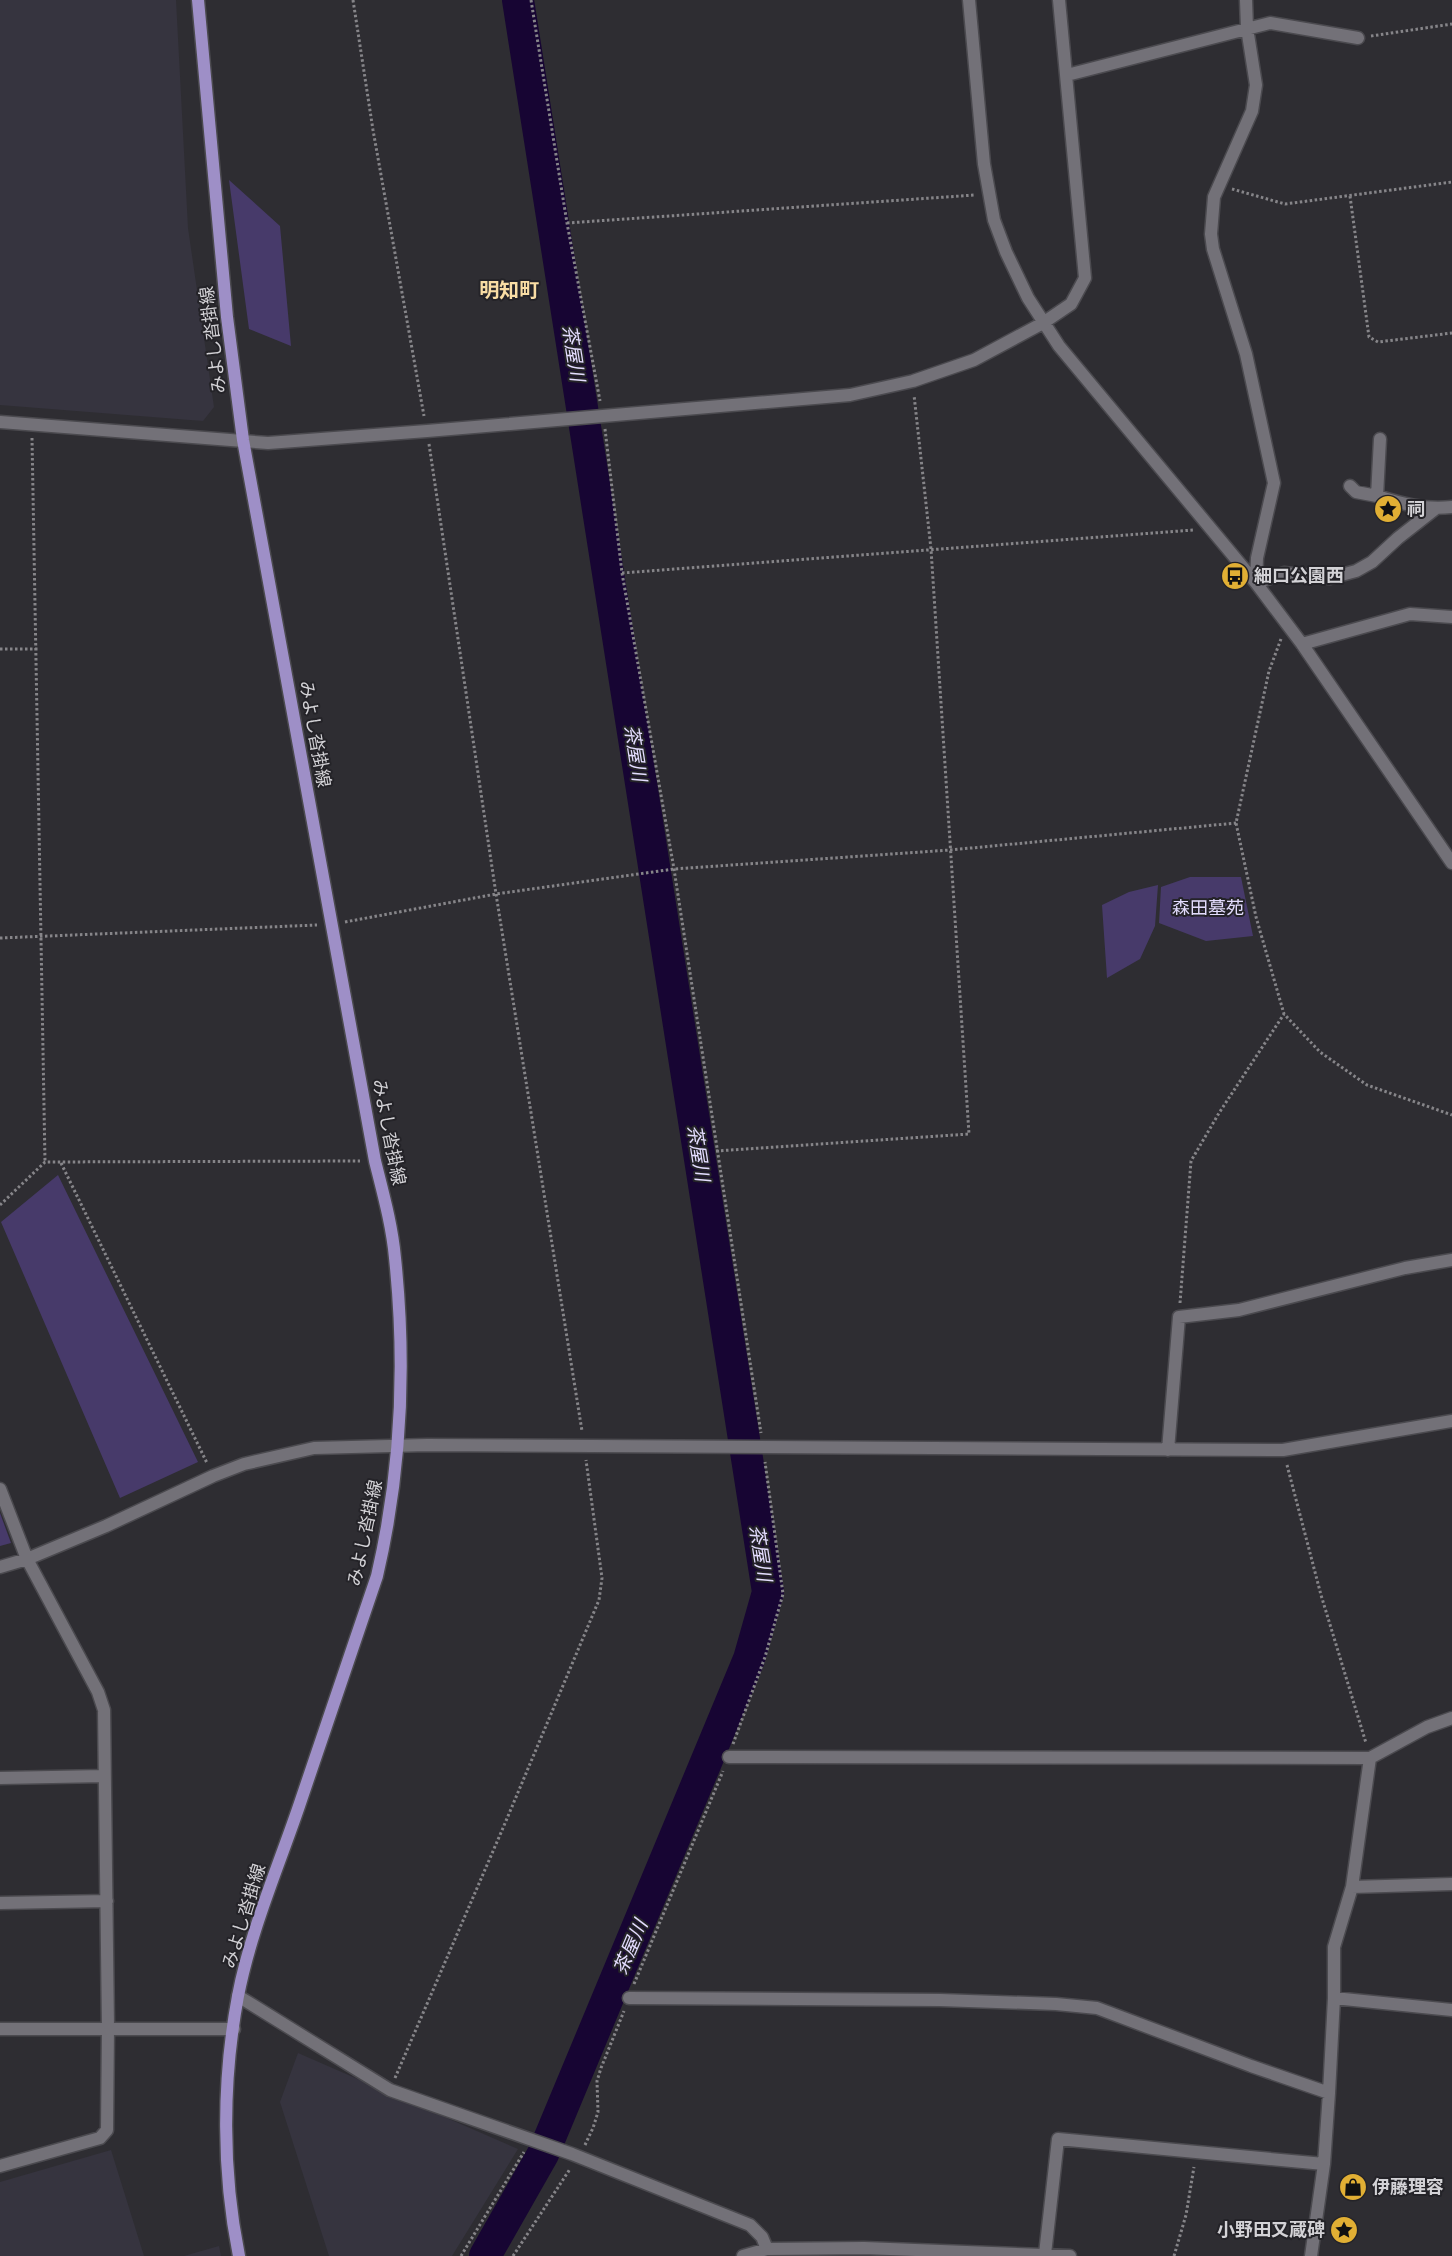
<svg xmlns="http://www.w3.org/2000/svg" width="1452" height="2256" viewBox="0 0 1452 2256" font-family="Roboto,'Noto Sans JP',sans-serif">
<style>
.built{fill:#36343f}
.green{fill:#473a6a}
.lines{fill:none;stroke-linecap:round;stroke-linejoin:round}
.river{stroke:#170533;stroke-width:32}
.minor-casing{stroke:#4b4a4f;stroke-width:15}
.major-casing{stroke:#4b4a4f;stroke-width:15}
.path{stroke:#868589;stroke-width:3;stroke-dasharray:2.5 2.5;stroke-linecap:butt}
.minor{stroke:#737178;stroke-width:12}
.major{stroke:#9e8fc7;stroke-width:12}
.labels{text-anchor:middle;stroke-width:4;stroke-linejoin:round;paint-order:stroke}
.street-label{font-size:18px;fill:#d3d2d6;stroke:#242328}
.poi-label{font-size:18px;font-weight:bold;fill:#d3d2d6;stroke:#242328;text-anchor:start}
.park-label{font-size:18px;fill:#e3dcfd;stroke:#242328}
.water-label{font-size:19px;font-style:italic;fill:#e4ddff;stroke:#242328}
.quarter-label{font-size:20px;font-weight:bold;fill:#f9dda4;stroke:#242328}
</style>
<rect width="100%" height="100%" fill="#2e2d32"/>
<path class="built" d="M0 0H176L188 228 214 407 203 421 0 405Z
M298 2053 518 2149 452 2256H329L280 2102Z
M111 2150 144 2256H0V2182Z
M219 2246 221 2256H184Z"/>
<path class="green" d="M229 180 280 226 291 346 249 329Z
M1190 877H1241L1253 936 1206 941 1159 923 1161 887Z
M1158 885 1155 926 1140 959 1107 978 1102 905 1129 892Z
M58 1175 198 1462 120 1498 1 1222Z
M0 1513 11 1543 0 1546Z"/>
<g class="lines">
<path class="river" d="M485 2256 543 2154 749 1659 768 1592 518 0"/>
<g class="minor-casing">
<path id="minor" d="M969 0 984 164 994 220 1006 252 1028 298 1059 346 1256 583 1302 644 1452 863
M1246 0 1247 28 1256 85 1252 111 1214 197 1211 234 1213 249 1246 354 1274 483 1257 558 1256 583 1284 573 1330 578 1356 571 1372 562 1398 538 1435 509
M1067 75 1270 23 1358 38
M0 422 268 443 427 431 850 395 913 381 974 360 1043 323 1071 304 1085 278 1059 0
M1380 439 1377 496C1402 504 1425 510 1452 507
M1350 486 1356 492 1377 496
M1302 644 1410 614 1452 617
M1168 1450 1179 1317 1239 1310 1405 1268 1452 1260
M0 1489 27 1559 98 1692 104 1710 108 2028 107 2130 100 2138 0 2166
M0 1567 27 1559 106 1526 213 1476 244 1464 314 1448 427 1445 1283 1450 1452 1421
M729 1757 1370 1758 1427 1727 1452 1718
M0 1778 104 1776
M1352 1887 1452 1884
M0 1903 107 1901
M238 1996 390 2090 572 2154 750 2225 762 2237 767 2249
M629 1998 940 2000 1056 2004 1097 2008 1251 2066 1329 2093
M1334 1998 1452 2010
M0 2029H234
M1045 2254 1058 2139 1324 2164
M743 2256 767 2249 864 2248 1070 2256
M1311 2256 1324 2164 1329 2093 1334 1998V1947L1352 1887 1370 1758"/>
</g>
<g class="major-casing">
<path id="major" d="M198 0 227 317 243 440 375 1161C383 1193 392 1225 395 1258 406 1363 401 1473 377 1576 351 1654 324 1731 298 1809 277 1870 250 1933 238 1996 222 2081 222 2172 239 2256"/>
</g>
<path class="path" d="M353 0 373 130 424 416
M531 0 567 223 600 401
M1371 36 1452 24
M1232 189 1285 204 1452 182
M1350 196 1369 337 1378 342 1452 333
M567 223 975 195
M605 429 622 573 674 869 761 1433
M32 438 45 1162
M429 444 496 894 582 1431
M622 573 1193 530
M1281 639 1269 671 1236 823 1256 917 1284 1014 1320 1052 1367 1085 1452 1115
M0 649H38
M345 922 496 894 674 869 950 850 1236 823
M0 938 317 925
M716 1151 969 1134 931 549 914 395
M61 1163 207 1463
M0 1205 45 1162 360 1161
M1180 1303 1191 1161 1219 1113 1284 1014
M1287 1465 1321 1595 1366 1743
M733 1744 765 1657 783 1594 765 1462
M634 1984 723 1771
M395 2078 503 1828 599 1600 602 1578 586 1460
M585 2145 593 2128 598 2112 597 2081 601 2068 624 2011
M461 2256 524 2152
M513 2256 570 2169
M1174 2256 1186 2215 1194 2167"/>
<use href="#minor" class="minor"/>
<use href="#major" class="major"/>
</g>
<defs>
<g id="sight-disc" transform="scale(1.4375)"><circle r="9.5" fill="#e1af34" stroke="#242328"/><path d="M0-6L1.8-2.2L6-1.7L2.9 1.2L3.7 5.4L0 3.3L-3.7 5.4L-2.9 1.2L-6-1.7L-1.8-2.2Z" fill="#111"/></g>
<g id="bus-disc" transform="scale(1.4375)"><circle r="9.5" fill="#e1af34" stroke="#242328"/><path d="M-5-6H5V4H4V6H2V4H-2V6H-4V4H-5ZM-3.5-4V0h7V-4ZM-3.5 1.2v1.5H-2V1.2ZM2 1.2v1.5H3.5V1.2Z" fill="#111"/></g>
<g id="shop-disc" transform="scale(1.4375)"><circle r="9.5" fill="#e1af34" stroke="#242328"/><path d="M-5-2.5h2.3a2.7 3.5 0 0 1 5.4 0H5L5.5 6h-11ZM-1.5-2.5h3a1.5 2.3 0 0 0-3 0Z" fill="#111"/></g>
</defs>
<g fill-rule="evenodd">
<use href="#sight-disc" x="1388" y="509"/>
<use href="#bus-disc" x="1235" y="576"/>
<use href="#shop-disc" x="1353" y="2187"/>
<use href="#sight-disc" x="1344" y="2230"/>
</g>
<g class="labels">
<g class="street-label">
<text transform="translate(213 340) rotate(-97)" y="6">みよし沓掛線</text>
<text transform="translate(315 734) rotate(80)" y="6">みよし沓掛線</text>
<text transform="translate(389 1132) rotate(79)" y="6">みよし沓掛線</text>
<text transform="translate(365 1533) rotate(-78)" y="6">みよし沓掛線</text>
<text transform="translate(244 1916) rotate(-73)" y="6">みよし沓掛線</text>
</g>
<g class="poi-label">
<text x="1407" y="515">祠</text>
<text x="1254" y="582">細口公園西</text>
<text x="1372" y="2193">伊藤理容</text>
<text x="1325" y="2236" text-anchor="end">小野田又蔵碑</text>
</g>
<g class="park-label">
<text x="1208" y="914">森田墓苑</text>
</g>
<g class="water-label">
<text transform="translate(574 353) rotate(81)" y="7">茶屋川</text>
<text transform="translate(636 753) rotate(81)" y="7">茶屋川</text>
<text transform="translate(699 1153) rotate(81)" y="7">茶屋川</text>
<text transform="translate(761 1553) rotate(81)" y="7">茶屋川</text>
<text transform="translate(630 1947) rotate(-67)" y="7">茶屋川</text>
</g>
<g class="quarter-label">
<text x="509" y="297">明知町</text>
</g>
</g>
</svg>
